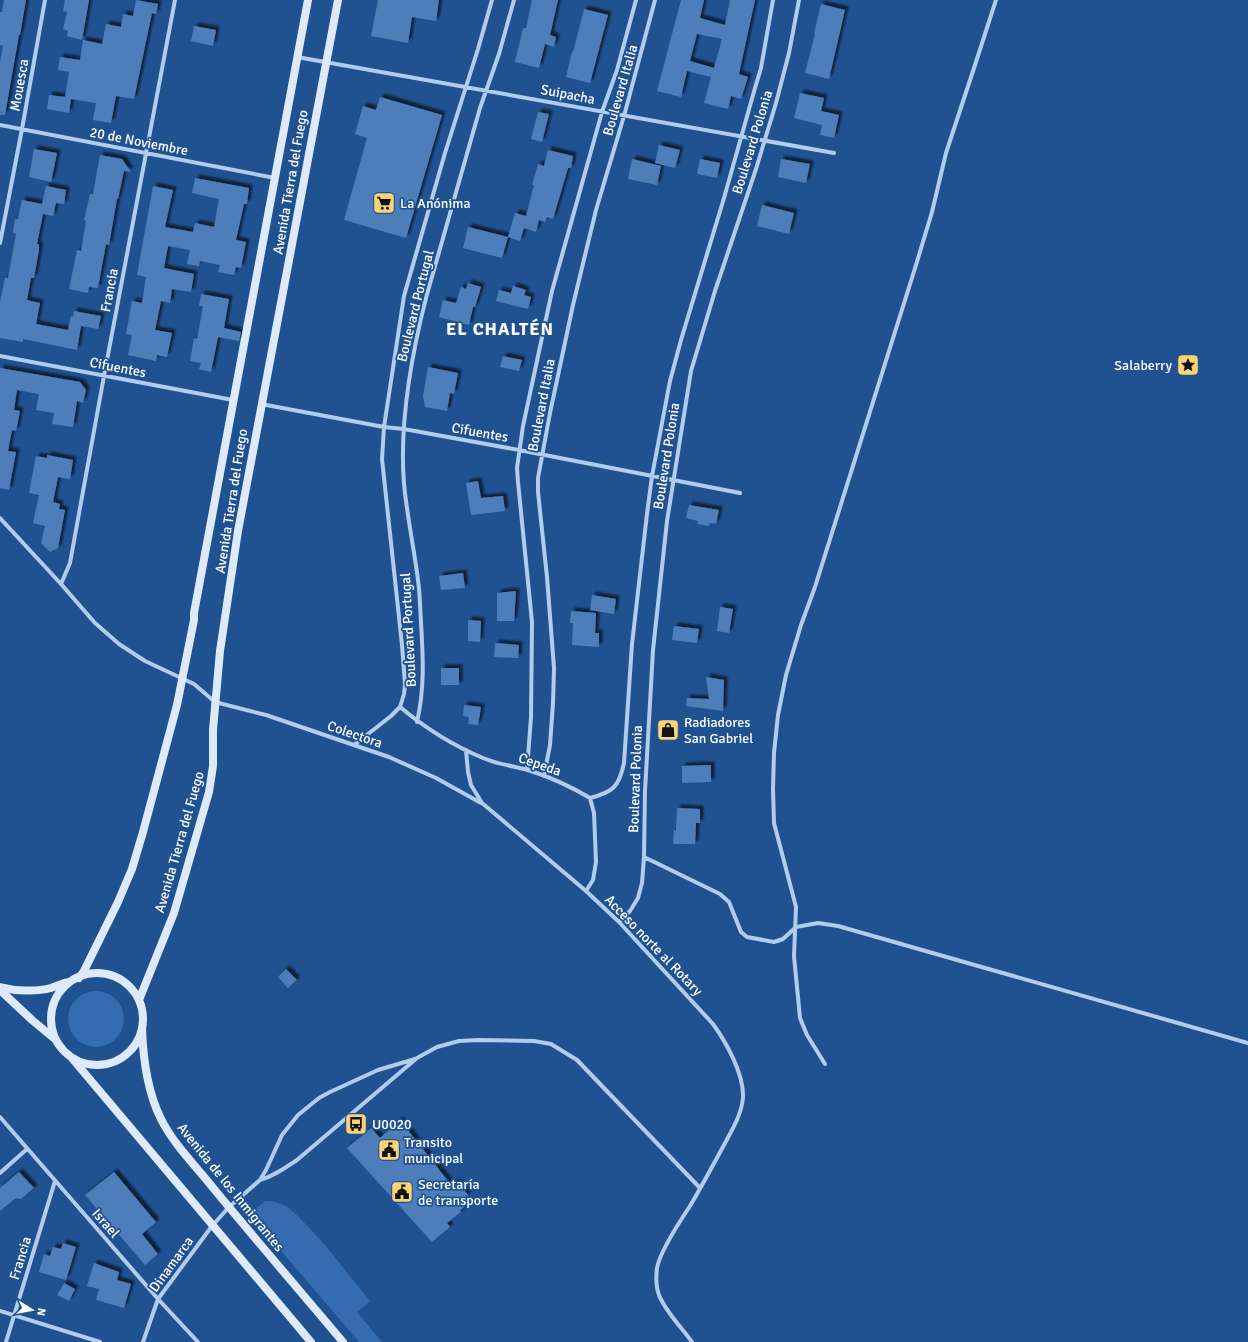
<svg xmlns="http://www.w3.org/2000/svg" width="1248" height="1342" viewBox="0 0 1248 1342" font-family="Signika,sans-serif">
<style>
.green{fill:#346caf}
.building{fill:#4d7eba;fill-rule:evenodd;filter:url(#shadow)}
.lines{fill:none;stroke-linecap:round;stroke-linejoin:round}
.street{stroke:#b1cded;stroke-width:4}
.secondary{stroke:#deeafa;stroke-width:8}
.labels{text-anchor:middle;stroke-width:3.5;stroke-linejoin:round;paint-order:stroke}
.street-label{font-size:14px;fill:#fff;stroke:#205292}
.poi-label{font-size:14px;fill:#fff;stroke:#205292;text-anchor:start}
.district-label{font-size:18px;font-weight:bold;letter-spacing:1px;fill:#fff;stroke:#205292}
</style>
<defs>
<filter id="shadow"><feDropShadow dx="3.5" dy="-3.5" stdDeviation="1" flood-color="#0009"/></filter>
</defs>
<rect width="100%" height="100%" fill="#205292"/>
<path class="green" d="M68 1019a28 28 0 1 1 56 0a28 28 0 1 1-56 0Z
M265 1201H272L286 1206 299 1217 325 1245 370 1301 357 1312 382 1342H359L253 1218 252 1215 254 1210Z"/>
<path class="building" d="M4 0H26L20 35H19L5 115H0V62L3 46 0 45V12H2Z
M65 0H89L82 40 67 36 68 31 63 29 67 12 63 11Z
M136 0 158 4 156 14 152 13 134 99 116 96 111 123 93 120 96 103 71 99 69 113 47 109 49 95 65 97 69 72 58 70 60 57 80 60 83 40 102 44 106 24 121 27 123 14 133 16Z
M378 0H439L436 21 412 17 408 43 371 36Z
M532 0H558L550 35 556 37 554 47 545 44 539 68 515 62 523 28H526Z
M681 0H704L700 18 725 25 730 0H755L739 74 748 77 741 99 731 96 728 109 704 103 711 77 687 71 681 97 657 91ZM697 34 722 39 714 68 690 61Z
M821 4 845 10 829 79 805 73 815 34 814 33Z
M584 9 608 15 590 83 566 77 572 52H573Z
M194 26 216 30 213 46 191 41Z
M800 93 824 98 821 111 839 115 834 138 820 135 822 125 794 118Z
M380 97 442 115 406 238 344 220 367 138 355 134 363 106 376 110Z
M538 112 549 114 542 142 531 139Z
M659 145 680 150 675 168 655 163Z
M34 149 57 153 51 182 29 177Z
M548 150 573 156 571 168H568L553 219 547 217 545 222 539 220 536 232 524 228 520 241 508 237 515 213 526 216 534 185H532L538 164 544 166Z
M100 155 122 159 131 172 124 171 118 199H117L109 245 106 244 98 288 89 287 88 293 69 289 77 250 81 251 86 221 84 220 90 194H93Z
M632 159 661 166 657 185 628 179Z
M700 159 720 163 717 178 697 174Z
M781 159 810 164 806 183 778 177Z
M195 178 249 188 247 204H244L236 240 246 242 241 268 236 267 234 275 218 272 220 265 200 261 199 266 187 264 190 250 168 246 164 268 194 274 191 292 172 289 170 303 161 301 155 330 172 333 167 357 157 355 156 361 128 355 132 335 126 334 132 301 142 303 146 277 137 275 153 186 173 190 165 227 193 232 195 223 214 227 219 199 192 193Z
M46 186 66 190 64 204 56 203 53 216 43 214 37 244H39V250L34 278H31L27 300 40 303 36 324 68 330 71 316 73 317 74 311 101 316 98 329 81 326 77 350 23 339V342L0 338V302L5 278H8L16 234 13 233 15 219H18L22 200 42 204Z
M762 205 794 213 789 234 757 226Z
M468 227 508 237 502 258 463 248Z
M468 283 481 287 475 307H473L469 325 439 317 443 300 456 303 461 287 466 289Z
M513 286 526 290 524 295 531 297 528 309 496 301 499 290 511 293Z
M201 294 229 299 224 328 241 332 239 341 218 337 211 372 199 369 201 363 190 361 194 338 197 339 203 306H199Z
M503 356 522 360 519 371 500 367Z
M428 367 458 373 454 394 450 393 447 411 425 407 423 396Z
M0 368 80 382 86 390 83 403 77 401 73 427 52 424 54 413 36 410 39 394 17 390 14 410 20 411 16 431 12 430 8 451 16 452 9 490 0 488Z
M47 455 73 460 70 479 58 477 53 502 60 504 59 509 65 510 58 548 50 552 41 543 45 526 33 523 39 495 29 493 36 456 47 458Z
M478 481 481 498 503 496 505 511 471 515 466 483Z
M689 505 719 510 716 524 710 523 709 526 697 524 698 521 686 518Z
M463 573 465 588 441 590 439 576Z
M516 591 514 621H497V593Z
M592 595 616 599 614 614 590 610Z
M720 607 733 609 729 633 717 631Z
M571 611 596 613 595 633H599V647L572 645 573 623H570Z
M468 620 481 621 480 642 468 641Z
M674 626 699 629 697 643 672 640Z
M495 643 519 645 518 658 494 657Z
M441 668H459V685H441Z
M706 677 724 680 723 711 686 706 687 698 709 699Z
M464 705 481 707 478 725 468 724 469 717 463 716Z
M711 765V782L682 783V766Z
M677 808 700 809V823H696L695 844H673L674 830 676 831Z
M286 969 297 980 288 988 278 977Z
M400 1120 452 1186 457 1182 468 1195 460 1201 464 1207 460 1211 461 1212 447 1223 450 1227 432 1242 347 1148 371 1128 380 1138Z
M19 1172 34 1188 21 1199 16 1198 0 1211V1188Z
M114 1172 156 1222 142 1234 158 1254 145 1265 85 1195Z
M63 1243 76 1247 66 1280 39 1272 44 1254 50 1256 53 1247 61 1249Z
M94 1263 119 1272 117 1280 131 1284 124 1308 96 1300 99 1289 87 1286Z
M64 1283 75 1289 69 1301 57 1295Z"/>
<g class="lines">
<path class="street" d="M297 57 834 153
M0 125 275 178
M0 243 22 129 45 0
M0 356 233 400
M261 404 384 427 404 429 519 450 740 493
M0 518 61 584 95 623 119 644 145 661 194 684 215 702 266 715 389 757 436 778 481 803
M61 584 70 563 104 376 175 0
M400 707C424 727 454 746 483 758 497 764 513 766 528 770 550 777 570 786 590 798L594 813 596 862 593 880 586 891
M417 722C425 687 423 657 421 622 420 608 420 594 418 580 414 548 407 516 404 484 399 422 411 357 426 298L480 108 499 54 514 0
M354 745 391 716 400 707 404 694 405 684 402 645 382 459 384 427 404 296 445 153 478 49 492 0
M466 750 468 772 471 785 482 803 586 891 619 922 713 1024C726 1042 744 1074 743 1097 742 1114 732 1130 724 1145 713 1165 702 1186 690 1206 680 1221 660 1251 657 1268 656 1276 656 1287 659 1295 665 1311 682 1328 692 1342
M527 770 531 717 532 622 518 482 517 468 523 426 552 291 602 112 617 70 636 0
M544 776 550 745 553 703 554 668 547 577 538 492V478L550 413 573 305 596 210 624 116 655 0
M590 798C613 792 619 787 624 763L632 644 647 514 652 476 670 381 681 340 724 198 755 88 761 68 773 0
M644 857 720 894 729 902 741 932 747 937 774 942 783 939 796 927 818 923 838 926 1248 1043
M619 922 630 911 638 898 642 883 644 857 645 791 653 650 667 521 691 371 715 291 756 169 776 103 789 53 799 0
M825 1064 807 1035 800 1018 794 956 796 907 774 823 773 789 774 753 778 715 786 675 801 625 815 587 916 265 932 212 946 153 975 65 996 0
M0 1117 158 1299 198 1342
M0 1173 27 1149
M260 1180C274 1176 285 1168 297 1160L417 1058 437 1047 459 1041 478 1040 534 1041 551 1044 577 1060 700 1188
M0 1311 100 1342
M6 1342 55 1181
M143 1342 158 1299 212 1226 229 1207 260 1180 266 1170 282 1135 298 1115 319 1098 330 1092 378 1070 415 1059"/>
<path class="secondary" d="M51 1019a46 46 0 1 1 92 0a46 46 0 1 1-92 0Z
M79 978 84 971 118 902 132 869 143 832 177 705 194 620V613L308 0
M0 987C15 991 36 992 51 988 57 986 63 983 69 982
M0 990 32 1020 56 1040
M139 1000 174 913 209 792 213 766V730L220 651 238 531 338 0
M142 1028C143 1059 147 1091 161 1119 174 1145 196 1166 214 1189 257 1241 300 1291 343 1342
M71 1057 311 1342"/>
</g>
<defs>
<g id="supermarket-square" transform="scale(1.15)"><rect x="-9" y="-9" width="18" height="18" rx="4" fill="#fad372" stroke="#205292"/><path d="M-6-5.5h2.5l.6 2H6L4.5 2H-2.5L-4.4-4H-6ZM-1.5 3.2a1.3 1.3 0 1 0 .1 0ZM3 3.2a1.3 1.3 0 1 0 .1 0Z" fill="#111"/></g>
<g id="sight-square" transform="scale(1.15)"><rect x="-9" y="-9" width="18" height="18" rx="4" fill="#fad372" stroke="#205292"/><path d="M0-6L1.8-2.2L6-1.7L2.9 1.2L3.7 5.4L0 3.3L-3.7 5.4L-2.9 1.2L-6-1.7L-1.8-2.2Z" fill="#111"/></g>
<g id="shop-square" transform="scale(1.15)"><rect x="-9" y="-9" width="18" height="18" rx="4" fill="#fad372" stroke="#205292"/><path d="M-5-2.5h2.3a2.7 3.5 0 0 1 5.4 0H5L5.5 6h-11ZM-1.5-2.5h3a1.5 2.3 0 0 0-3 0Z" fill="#111"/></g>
<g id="bus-square" transform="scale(1.15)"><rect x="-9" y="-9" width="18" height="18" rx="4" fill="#fad372" stroke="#205292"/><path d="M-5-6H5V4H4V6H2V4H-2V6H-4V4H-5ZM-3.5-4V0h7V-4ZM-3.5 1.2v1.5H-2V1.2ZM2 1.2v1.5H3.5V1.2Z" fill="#111"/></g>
<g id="civic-square" transform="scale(1.15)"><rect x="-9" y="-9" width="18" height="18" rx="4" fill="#fad372" stroke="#205292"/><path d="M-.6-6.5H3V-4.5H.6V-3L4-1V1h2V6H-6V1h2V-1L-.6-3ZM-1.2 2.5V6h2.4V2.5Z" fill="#111"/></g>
</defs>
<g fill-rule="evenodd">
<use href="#supermarket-square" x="384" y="203"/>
<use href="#sight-square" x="1188" y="365"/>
<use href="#shop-square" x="668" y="730"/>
<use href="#bus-square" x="356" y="1124"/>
<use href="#civic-square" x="389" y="1150"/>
<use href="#civic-square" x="402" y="1192"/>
</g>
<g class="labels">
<g class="street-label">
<text transform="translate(19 85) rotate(-80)" y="5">Mouesca</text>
<text transform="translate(620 90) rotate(-74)" y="5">Boulevard Italia</text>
<text transform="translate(568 94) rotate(11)" y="5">Suipacha</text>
<text transform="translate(139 141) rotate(11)" y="5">20 de Noviembre</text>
<text transform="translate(752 142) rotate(-73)" y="5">Boulevard Polonia</text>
<text transform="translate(290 182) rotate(-80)" y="5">Avenida Tierra del Fuego</text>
<text transform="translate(109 290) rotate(-79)" y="5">Francia</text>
<text transform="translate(415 306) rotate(-76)" y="5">Boulevard Portugal</text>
<text transform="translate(118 367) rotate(11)" y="5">Cifuentes</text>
<text transform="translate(541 405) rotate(-79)" y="5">Boulevard Italia</text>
<text transform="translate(480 432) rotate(10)" y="5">Cifuentes</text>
<text transform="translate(666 456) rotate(-81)" y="5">Boulevard Polonia</text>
<text transform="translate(231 501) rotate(-81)" y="5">Avenida Tierra del Fuego</text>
<text transform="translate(408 630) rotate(-93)" y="5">Boulevard Portugal</text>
<text transform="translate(355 734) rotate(19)" y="5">Colectora</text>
<text transform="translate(540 764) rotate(19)" y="5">Cepeda</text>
<text transform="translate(635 779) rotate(-88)" y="5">Boulevard Polonia</text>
<text transform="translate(179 842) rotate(-74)" y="5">Avenida Tierra del Fuego</text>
<text transform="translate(654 945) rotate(46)" y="5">Acceso norte al Rotary</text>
<text transform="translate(231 1187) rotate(51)" y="5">Avenida de los Inmigrantes</text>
<text transform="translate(106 1223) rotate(49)" y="5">Israel</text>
<text transform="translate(20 1258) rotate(-73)" y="5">Francia</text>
<text transform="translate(171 1264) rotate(-54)" y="5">Dinamarca</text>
</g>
<g class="poi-label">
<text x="400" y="208">La Anónima</text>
<text x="1172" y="370" text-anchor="end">Salaberry</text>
<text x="684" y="727">Radiadores<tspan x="684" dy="16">San Gabriel</tspan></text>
<text x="372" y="1129">U0020</text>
<text x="404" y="1147">Transito<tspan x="404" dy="16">municipal</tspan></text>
<text x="418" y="1189">Secretaría<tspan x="418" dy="16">de transporte</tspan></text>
</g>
<g class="district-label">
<text x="500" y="335">EL CHALTÉN</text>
</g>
</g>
<g transform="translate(32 1310) rotate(101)" stroke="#205292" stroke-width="3" paint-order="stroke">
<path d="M0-3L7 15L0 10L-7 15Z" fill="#ffffff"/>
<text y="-6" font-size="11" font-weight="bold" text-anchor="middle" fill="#ffffff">N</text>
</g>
</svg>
